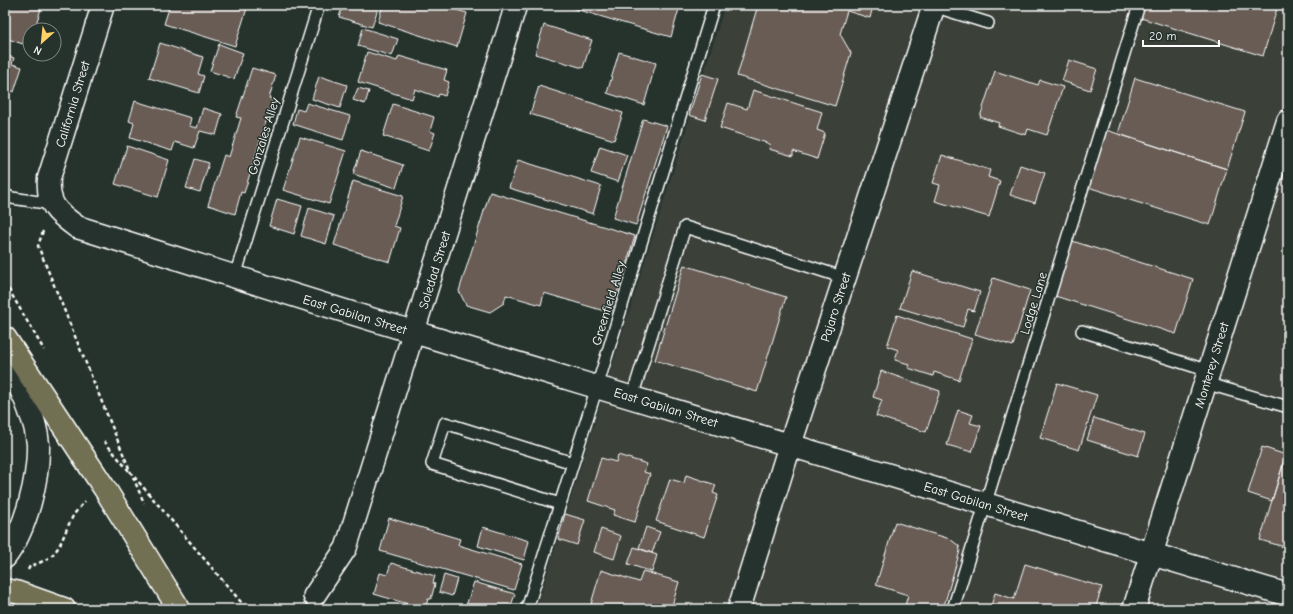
<svg xmlns="http://www.w3.org/2000/svg" width="1293" height="614" viewBox="0 0 1293 614" font-family="'Comic Neue',sans-serif">
<style>
.built{fill:#3a3f39}
.building{fill:#675c54;stroke:#fff}
.lines{fill:none;stroke-linecap:round;stroke-linejoin:round}
.lane-casing{stroke:#fff;stroke-width:14}
.street-casing{stroke:#fff;stroke-width:24}
.secondary-casing{stroke:#fff;stroke-width:25}
.primary-casing{stroke:#fff;stroke-width:25}
.path{stroke:#fff;stroke-width:2.5;stroke-dasharray:4 3;stroke-linecap:butt}
.lane{stroke:#26332d;stroke-width:11}
.street{stroke:#26332d;stroke-width:21}
.secondary{stroke:#26332d;stroke-width:22}
.primary{stroke:#716f52;stroke-width:22}
.labels{text-anchor:middle;stroke-width:3;stroke-linejoin:round;paint-order:stroke}
.street-label{font-size:13px;fill:#fff;stroke:#26332d}
</style>
<rect width="100%" height="100%" fill="#26332d"/>
<filter id="ink" filterUnits="userSpaceOnUse"><feTurbulence type="fractalNoise" baseFrequency=".025" numOctaves="2"/><feDisplacementMap in="SourceGraphic" scale="8" xChannelSelector="R" yChannelSelector="G"/><feConvolveMatrix kernelMatrix="1 2 1 2 8 2 1 2 1" color-interpolation-filters="sRGB"/></filter>
<g filter="url(#ink)">
<path class="built" d="M725 5H1288V609H536Z"/>
<path class="building" d="M5 5H31L41 9 34 30H30V33L26 32 23 44 5 38Z
M170 5H248L235 46 164 24Z
M343 5H379L372 27 339 17Z
M383 5H440L467 13 457 47 378 22Z
M572 5H667L679 9 671 37 572 8Z
M758 5 873 6 870 18 847 11 840 34 851 53 835 106 737 76Z
M1145 5H1278L1263 56 1141 18Z
M544 25 592 40 583 68 535 54Z
M363 28 398 39 392 56 358 46Z
M160 43 203 57 198 74 204 76 199 93 149 78Z
M219 44 243 53 234 79 210 71Z
M367 52 397 61 399 56 447 70 444 80 449 82 445 96 439 94 438 97 415 89 412 99 358 82Z
M619 52 656 63 644 105 607 93Z
M5 55 14 58 12 64 22 67 14 92 8 89 5 98Z
M1069 60 1097 69 1090 90 1062 81Z
M252 68 276 75 269 98 273 99 244 193 241 192 235 214 208 205 224 155 229 157 241 118 236 117Z
M995 71 1038 85 1040 80 1063 87 1047 135 1028 129 1026 135 998 126 999 123 980 117Z
M702 74 718 79 705 120 689 115Z
M319 76 347 85 340 108 312 99Z
M1135 78 1245 112 1227 169 1118 134Z
M539 86 623 113 614 140 530 114Z
M358 88 369 91 365 104 353 100Z
M753 90 822 112 817 130 825 133 817 159 793 151V156L769 149 770 144 720 128 728 103 747 109Z
M135 101 191 118 189 126 197 128 203 108 222 114 216 135 200 131 194 148 175 142 172 151 130 138 134 123 129 121Z
M307 103 350 116 343 140 293 124 297 109 304 111Z
M393 104 434 117 430 131 435 133 429 151 383 136Z
M643 119 667 126 636 225 613 218Z
M1106 130 1227 169 1210 225 1088 187Z
M300 137 346 151 329 204 283 190Z
M127 146 169 160 158 197 115 184Z
M600 146 627 155 618 182 591 173Z
M361 151 403 165 396 188 353 174Z
M942 155 990 170 988 177 1000 181 989 217 935 201 940 185 933 183Z
M195 159 209 163 200 192 186 188Z
M518 160 601 186 593 214 509 188Z
M1020 165 1045 173 1035 203 1010 195Z
M353 181 403 196 394 226 400 228 390 262 334 245Z
M490 192 635 236 611 313 544 293 541 305 506 295 504 303 490 312 466 305 459 291Z
M277 199 302 206 294 234 269 226Z
M309 208 334 216 326 244 301 236Z
M1072 241 1193 279 1176 334 1055 296Z
M684 265 786 297 757 392 655 360Z
M912 271 980 292 974 311 968 309 963 327 900 308Z
M993 278 1030 290 1013 346 975 334Z
M897 315 972 339 959 380 934 372 933 376 908 368 909 364 895 360 898 350 887 346Z
M881 371 940 391 926 432 876 416 882 400 873 397Z
M1057 383 1097 395 1079 450 1040 438Z
M958 410 973 415 970 423 981 426 972 452 947 445Z
M1094 418 1145 434 1138 456 1087 440Z
M1262 447 1286 455 1272 501 1248 493Z
M1287 451H1288V548L1260 540Z
M618 455 647 464 644 472 650 474 635 522 613 515 615 510 588 501 601 458 616 462Z
M686 475 716 485 713 493 718 495 704 537 656 521 670 479 684 483Z
M565 514 585 520 577 545 558 539Z
M389 518 460 539 458 545 522 564 514 590 380 551Z
M895 522 950 539 959 546 960 551 943 609H904L908 595 876 585Z
M483 527 529 541 524 560 478 546Z
M646 527 660 532 652 553 639 548Z
M601 529 621 536 614 559 594 552Z
M634 547 657 555 652 572 628 564Z
M391 563 435 576 433 583 435 584 431 599H428L425 609 374 594 380 573 387 575Z
M1025 564 1102 587 1095 609H990L995 593 1014 599Z
M601 570 639 582 643 571 679 582 671 609H608L591 604Z
M444 575 457 579 452 596 439 592Z
M474 582 515 594 510 609H475L466 606Z"/>
<g class="lines">
<g class="lane-casing">
<path id="lane" d="M933 6 988 23
M5 195 12 198 52 204
M235 276 319 5
M1082 331 1209 371
M1205 383 1288 407
M632 397 685 227 845 278
M560 504 432 464 445 423 573 463
M527 609 597 387 714 5
M953 609 1139 5"/>
</g>
<g class="street-casing">
<path id="street" d="M314 596 346 548 516 5"/>
</g>
<g class="secondary-casing">
<path id="secondary" d="M103 5 49 178C47 204 56 212 77 227 190 262 303 299 417 333 707 421 998 505 1288 595
M5 356C13 374 24 393 30 412 34 421 37 434 38 444 39 478 26 530 5 557
M739 609 790 445 934 5
M1134 609 1288 121"/>
</g>
<g class="primary-casing">
<path id="primary" d="M5 338 105 489 179 609
M5 590 16 592 64 609"/>
</g>
<path class="path" d="M43 231 38 246 131 473 247 609
M5 283 44 350
M104 441 129 471
M133 477 144 503
M28 570 30 566C62 557 59 542 73 516 76 511 81 506 85 501"/>
<use href="#lane" class="lane"/>
<use href="#street" class="street"/>
<use href="#secondary" class="secondary"/>
<use href="#primary" class="primary"/>
</g>
</g>
<g class="labels">
<g class="street-label">
<text transform="translate(72 104) rotate(-73)" y="5">California Street</text>
<text transform="translate(263 136) rotate(-73)" y="5">Gonzales Alley</text>
<text transform="translate(434 270) rotate(-73)" y="5">Soledad Street</text>
<text transform="translate(608 303) rotate(-73)" y="5">Greenfield Alley</text>
<text transform="translate(1033 303) rotate(-73)" y="5">Lodge Lane</text>
<text transform="translate(835 307) rotate(-72)" y="5">Pajaro Street</text>
<text transform="translate(355 314) rotate(17)" y="5">East Gabilan Street</text>
<text transform="translate(1211 365) rotate(-73)" y="5">Monterey Street</text>
<text transform="translate(666 407) rotate(17)" y="5">East Gabilan Street</text>
<text transform="translate(976 501) rotate(17)" y="5">East Gabilan Street</text>
</g>
</g>
<rect width="1293" height="614" fill="none" stroke="#26332d" stroke-width="20"/>
<rect x="10" y="10" width="1273" height="594" fill="none" stroke="#fff" stroke-width="1.5" filter="url(#ink)"/>
<g transform="translate(42 42) rotate(207)"><circle r="19" fill="#26332d" stroke="#7d8581"/>
<path d="M0-3L7 15L0 10L-7 15Z" fill="#ffd166"/>
<text y="-6" font-size="11" font-weight="bold" text-anchor="middle" fill="#ffffff">N</text>
</g>
<path d="M1143 40v6h76v-6" fill="none" stroke="#ffffff" stroke-width="2"/>
<text x="1149" y="40" font-size="12" fill="#ffffff" stroke="#26332d" stroke-width="3" paint-order="stroke">20 m</text>
</svg>
